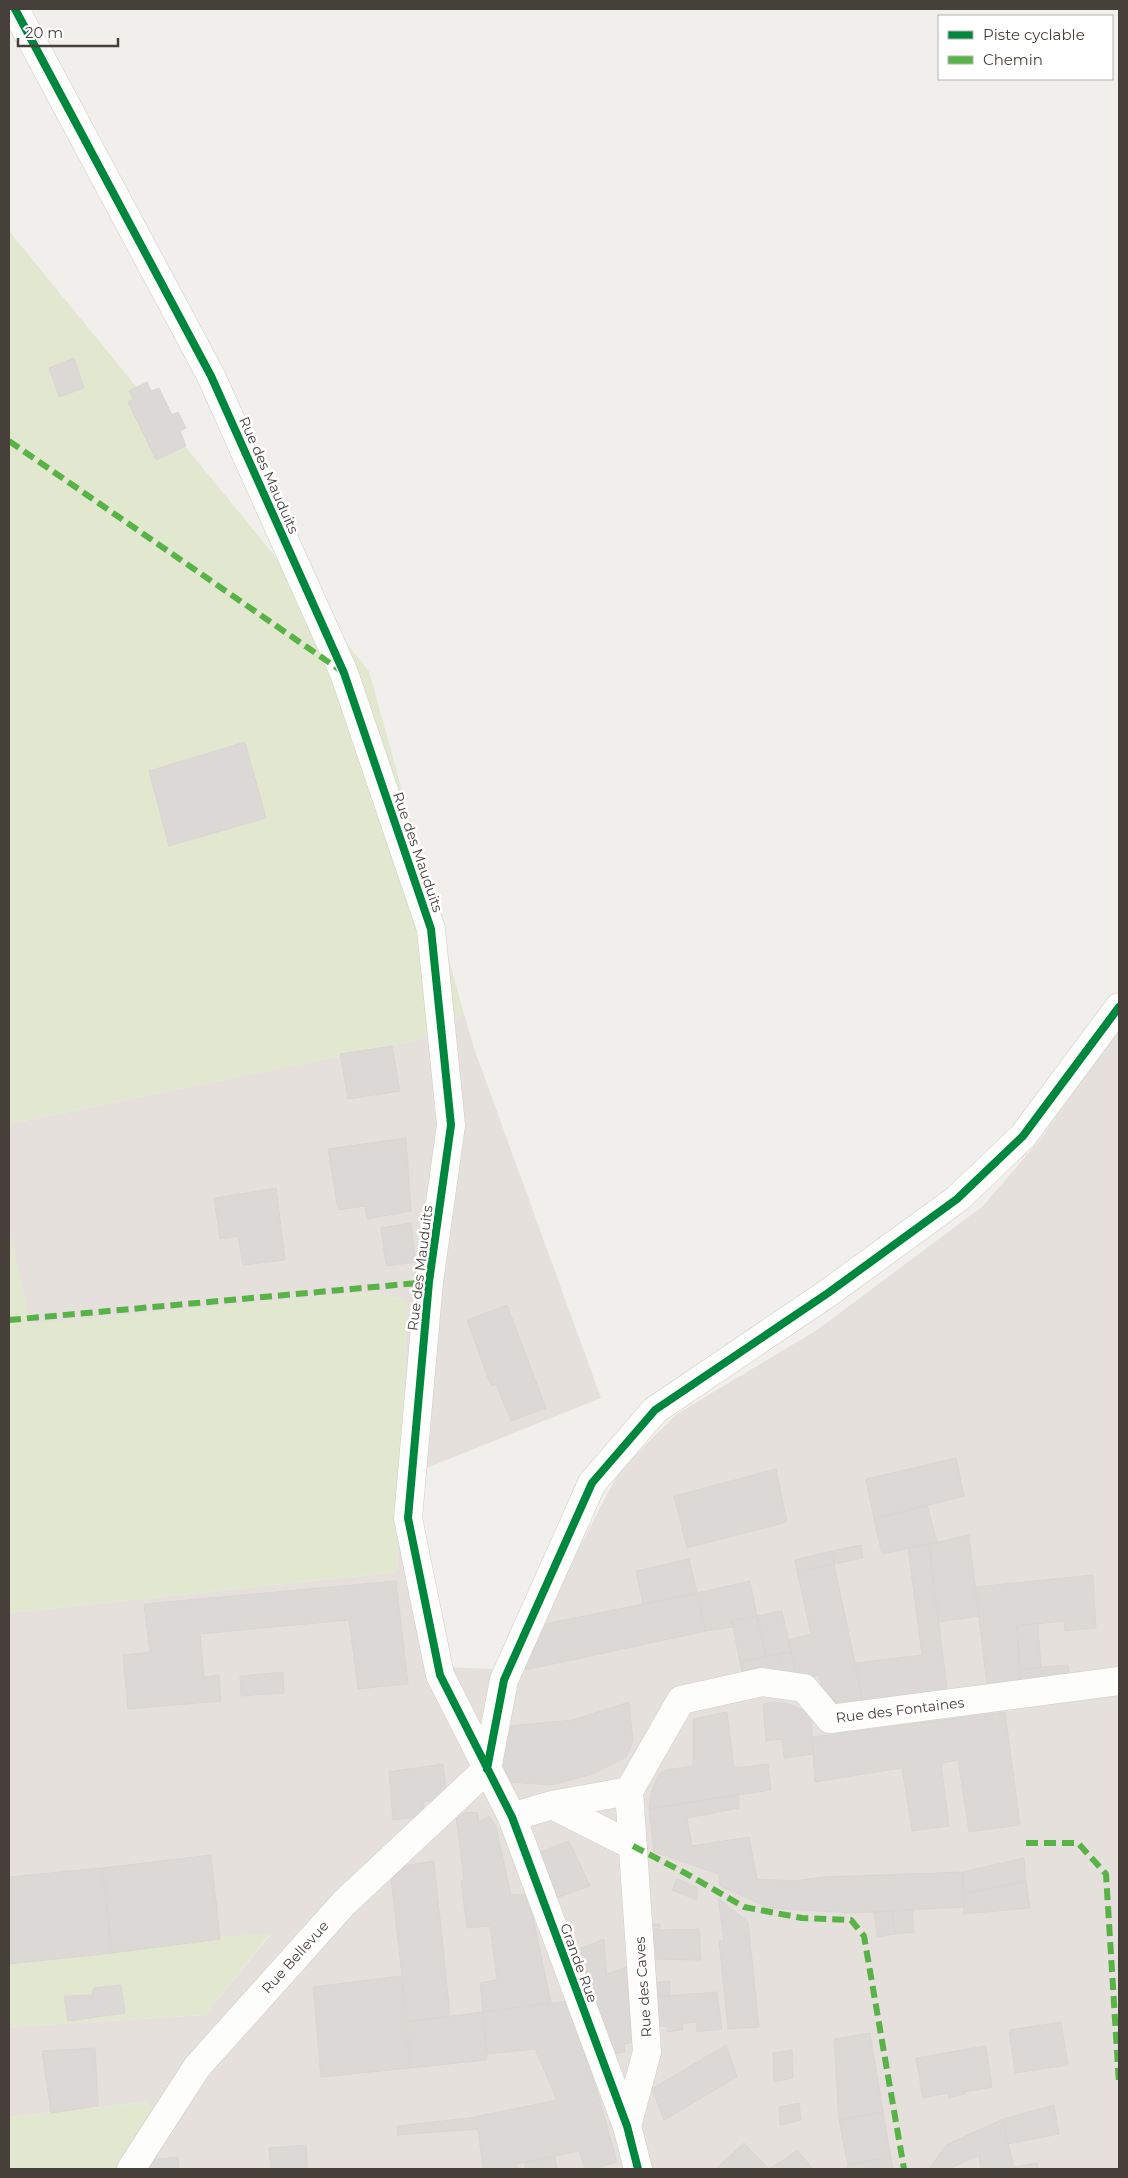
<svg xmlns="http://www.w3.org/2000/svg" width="1128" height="2178" viewBox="0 0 1128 2178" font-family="Montserrat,sans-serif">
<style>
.residential{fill:#e5e0db}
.green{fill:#e2e8cf}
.building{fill:#dbd8d5;stroke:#d9d6d2}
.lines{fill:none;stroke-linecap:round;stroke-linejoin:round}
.minor-casing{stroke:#cfcdca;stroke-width:29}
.minor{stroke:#fdfdfc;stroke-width:28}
.quiet{stroke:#57b346;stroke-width:6;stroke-dasharray:12 6;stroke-linecap:butt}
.cycleway-casing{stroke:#fff;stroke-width:11}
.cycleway{stroke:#00873e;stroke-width:8}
.labels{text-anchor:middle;stroke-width:5;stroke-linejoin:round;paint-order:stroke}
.street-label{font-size:14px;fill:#473f39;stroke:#fff}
</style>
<rect width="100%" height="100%" fill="#f1efec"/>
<path class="residential" d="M464 1014 474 1048 601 1398 419 1471V1536L443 1667 495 1669 552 1599 620 1470 677 1414 817 1330 983 1206 1042 1137 1119 1027V2169H142L147 2102 9 2117V2027L205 2015 271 1934 9 1952V1613L397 1572 407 1301 375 1292 30 1325 9 1229V1124L418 1040Z"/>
<path class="green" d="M9 231 369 671 464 1014 418 1040 9 1124Z
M9 1229 30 1324 375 1292 407 1301 397 1572 9 1613Z
M271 1933 205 2015 9 2027V1952Z
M147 2102 169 2124 142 2169H9V2117Z"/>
<path class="building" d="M74 358 84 388 59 397 49 368Z
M147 382 151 391 159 388 172 415 178 412 186 428 180 431 186 446 156 460 128 402 133 399 129 391Z
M245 742 266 818 169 846 149 771Z
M392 1046 400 1091 348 1099 340 1054Z
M406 1138 411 1211 367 1219 365 1206 338 1210 328 1149Z
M276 1188 285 1260 243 1265 238 1236 220 1239 214 1198Z
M411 1223 416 1262 386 1266 381 1228Z
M507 1305 546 1408 511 1421 496 1384 491 1386 467 1320Z
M956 1458 964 1496 874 1519 866 1479Z
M776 1469 787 1522 687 1548 674 1496Z
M927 1505 937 1542 882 1554 874 1519Z
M969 1535 979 1616 938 1622 929 1544Z
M929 1544 948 1697 863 1704 855 1663 922 1655 908 1548Z
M861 1545 863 1558 834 1564 832 1551Z
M832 1551 834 1564 797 1571 795 1560Z
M689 1559 697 1593 643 1604 636 1571Z
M834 1564 855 1663 863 1704 826 1706 819 1675 810 1677 796 1675 788 1640 811 1634 797 1571Z
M1093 1575 1096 1628 1065 1631 1064 1621 1017 1626 1021 1689 988 1692 975 1587Z
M396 1581 408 1684 358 1689 349 1620 200 1634 204 1677 219 1675 221 1701 128 1709 123 1655 150 1652 144 1604Z
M750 1581 757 1616 732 1621 733 1627 706 1631 697 1593Z
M697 1593 706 1631 525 1670 540 1625Z
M782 1611 791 1652 766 1657 757 1616Z
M757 1616 766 1657 740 1662 732 1621Z
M1038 1623 1041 1668 1020 1669 1017 1626Z
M791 1652 796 1675 783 1672 778 1654Z
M778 1654 783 1672 768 1669 743 1676 740 1662Z
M1068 1665 1071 1683 1021 1689 1020 1669Z
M283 1672 284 1693 241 1696 240 1676Z
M629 1702 633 1741 626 1757 590 1775 551 1785 508 1782 501 1768 508 1726 573 1720Z
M773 1702 788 1704 811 1713 813 1754 784 1758 782 1739 766 1741 763 1704Z
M727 1712 734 1768 768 1764 771 1790 649 1809 651 1793 658 1776 666 1770 693 1766V1719Z
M1005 1712 1020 1825 969 1832 958 1760 941 1763 949 1826 912 1831 902 1768 815 1782 812 1737Z
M443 1764 447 1797 423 1802 424 1816 393 1820 389 1772Z
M739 1794V1808L687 1818 692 1846 749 1837 757 1879 794 1881 823 1877 963 1872 964 1907 852 1913 769 1908 720 1886 719 1874 654 1852 649 1809Z
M466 1812 478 1813 479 1822 489 1816 496 1827 511 1895 528 1894 551 2003 483 2012 480 1983 497 1980 490 1926 467 1928 461 1881 464 1880 456 1817Z
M569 1841 590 1886 553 1899 535 1854Z
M211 1855 220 1939 112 1953 102 1868Z
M1024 1858 1026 1881 963 1894V1872Z
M434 1861 450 2016 407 2022 390 1868Z
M102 1868 112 1953 9 1964V1877Z
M677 1879 698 1888 697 1900 672 1890Z
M1026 1881 1030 1908 964 1914 963 1894Z
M718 1898 748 1922 759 2027 728 2029 719 1941 724 1940Z
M912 1910 914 1932 895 1934 892 1911Z
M892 1911 895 1934 877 1937 874 1912Z
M660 1924V1930L699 1929 701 1960 647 1959 643 1925Z
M604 1939 607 1974 626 1967 635 2042 624 2044 625 2052 611 2054 575 1951Z
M401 1976 410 2068 321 2077 313 1987Z
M670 1981V1996L650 1997 649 1983Z
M121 1985 125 2013 68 2021 64 1996 92 1995 94 1988Z
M717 1992 722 2029 697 2032 696 2022 682 2024 683 2030 667 2032V2026L652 2027 650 1997Z
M568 2001 599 2098 617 2162 592 2169H585L579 2151 516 2164 517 2169H483L478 2129 397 2135V2126L469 2118 557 2100 535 2049 487 2054 483 2012Z
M483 2012 487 2060 410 2068 407 2022Z
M1061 2022 1068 2065 1015 2073 1009 2030Z
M870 2033 883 2112 839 2120 834 2039Z
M726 2045 737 2077 664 2120 652 2089Z
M986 2046 992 2087 965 2092V2094L949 2098 948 2093 923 2098 916 2058Z
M95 2048 98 2106 51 2113 42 2051Z
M792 2050 793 2078 774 2082 773 2053Z
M799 2103 801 2120 780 2125 779 2107Z
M1054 2105 1059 2134 1008 2144 1003 2119Z
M883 2112 891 2157 848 2165 839 2120Z
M1003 2119 1014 2169H981L979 2155 949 2169H929L946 2145Z
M744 2143 769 2169H716L732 2154Z
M306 2145 308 2169H271L269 2148Z
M797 2150 813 2169H769L785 2159Z
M178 2157 179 2169H146L148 2160Z
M555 2157 557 2169H525V2163Z
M891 2157 893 2169H846L848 2165Z
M1037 2163 1038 2169H1014V2167Z"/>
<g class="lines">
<g class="minor-casing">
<path id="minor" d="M15 9 211 376 344 673 431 929 451 1125 429 1282 408 1518 440 1675 512 1817 627 2126 638 2169
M487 1769 504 1680 592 1483 655 1410 828 1293 957 1199 1023 1136 1119 1007
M552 1805 633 1846
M512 1817 552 1805 629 1791 681 1700 762 1682 804 1688 830 1719 1119 1681
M627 2126 647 2052 629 1791
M131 2169 197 2067 344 1903 487 1769"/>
</g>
<use href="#minor" class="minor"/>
<path class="quiet" d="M9 441 340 670
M9 1320 429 1282
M1026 1843H1078L1106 1874 1119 2084
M633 1846 687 1874 744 1907 802 1918 851 1920 864 1936 904 2169"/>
<g class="cycleway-casing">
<path id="cycleway" d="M15 9 211 376 344 673 431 929 451 1125 429 1282 408 1518 440 1675 512 1817 627 2126 638 2169
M487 1769 504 1680 592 1483 655 1410 828 1293 957 1199 1023 1136 1119 1007"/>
</g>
<use href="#cycleway" class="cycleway"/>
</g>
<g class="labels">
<g class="street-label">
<text transform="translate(269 475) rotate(66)" y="5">Rue des Mauduits</text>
<text transform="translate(418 852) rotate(71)" y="5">Rue des Mauduits</text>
<text transform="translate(420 1268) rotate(-83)" y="5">Rue des Mauduits</text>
<text transform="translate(900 1710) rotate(-7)" y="5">Rue des Fontaines</text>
<text transform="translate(295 1957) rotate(-48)" y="5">Rue Bellevue</text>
<text transform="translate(579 1963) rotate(70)" y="5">Grande Rue</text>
<text transform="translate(643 1987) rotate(-94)" y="5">Rue des Caves</text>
</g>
</g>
<rect width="1128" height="2178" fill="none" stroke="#473f39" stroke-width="20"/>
<rect x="938" y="15" width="175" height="65" fill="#ffffff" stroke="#b5b2b0"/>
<rect x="948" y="31" width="25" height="8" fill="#00873e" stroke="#b5b2b0"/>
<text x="983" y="40" font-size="15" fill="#473f39">Piste cyclable</text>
<rect x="948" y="56" width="25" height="8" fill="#57b346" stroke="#b5b2b0"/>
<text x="983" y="65" font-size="15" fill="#473f39">Chemin</text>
<path d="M18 38v8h100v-8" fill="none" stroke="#473f39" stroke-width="2.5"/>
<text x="25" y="38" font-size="15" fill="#473f39" stroke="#ffffff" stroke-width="4" paint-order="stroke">20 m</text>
</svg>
